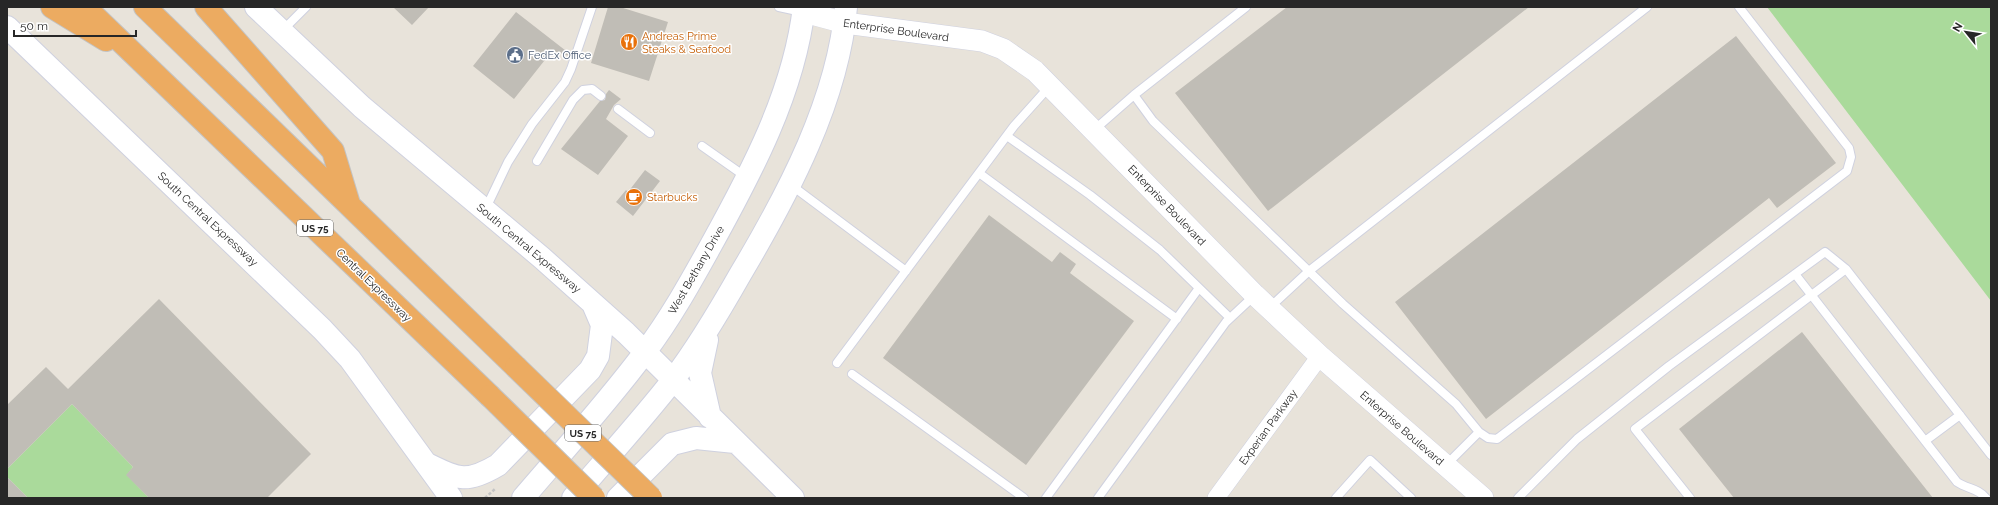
<svg xmlns="http://www.w3.org/2000/svg" width="1998" height="505" viewBox="0 0 1998 505" font-family="Raleway,sans-serif">
<style>
.green{fill:#aada9b}
.building{fill:#c0bdb6}
.lines{fill:none;stroke-linecap:round;stroke-linejoin:round}
.service-casing{stroke:#cfd1df;stroke-width:10}
.minor-casing{stroke:#cfd1df;stroke-width:18}
.tertiary-casing{stroke:#cfd1df;stroke-width:22}
.secondary-casing{stroke:#cfd1df;stroke-width:24}
.motorway-casing{stroke:#c3c3c3;stroke-width:24}
.path{stroke:#c3c3c3;stroke-width:2.5;stroke-dasharray:3 2;stroke-linecap:butt}
.service{stroke:#fff;stroke-width:8}
.minor{stroke:#fff;stroke-width:17}
.tertiary{stroke:#fff;stroke-width:21}
.secondary{stroke:#fff;stroke-width:22}
.motorway{stroke:#ecab61;stroke-width:22}
.motorway-bridge-casing{stroke:#c3c3c3;stroke-width:24;stroke-linecap:butt}
.motorway-bridge{stroke:#ecab61;stroke-width:22}
.labels{text-anchor:middle;stroke-width:3;stroke-linejoin:round;paint-order:stroke}
.shield{fill:#fff;stroke:#686868;stroke-width:1}
.shield-label{font-size:10px;font-weight:bold;fill:#272727}
.street-label{font-size:11px;fill:#272727;stroke:#fff}
.food-label{font-size:11px;fill:#c56008;stroke:#fff;text-anchor:start}
.service-label{font-size:11px;fill:#4e5e75;stroke:#fff;text-anchor:start}
</style>
<rect width="100%" height="100%" fill="#e8e3da"/>
<path class="green" d="M1767 7H1991V301Z
M72 404 133 467 127 475 149 498H28L7 477V469Z"/>
<path class="building" d="M393 7H429L412 25Z
M608 7H620L668 22 649 81 591 63Z
M1287 7H1529L1268 211 1175 93Z
M516 12 570 54V56L552 51 514 99 473 66Z
M1736 36 1836 163 1777 208 1769 198 1486 419 1395 302Z
M609 90 621 99 614 105 606 119 628 136 598 175 561 149 600 101 605 100 606 94Z
M645 170 660 181 633 216 616 202 626 190 628 192Z
M989 215 1052 262 1060 252 1076 264 1070 273 1134 321 1026 465 883 358Z
M159 299 311 454 267 498H149L126 475 133 467 72 404 7 469V405L46 367 68 389Z
M1802 332 1933 498H1734L1679 429Z
M7 477 28 498H7Z"/>
<g class="lines">
<g class="service-casing">
<path id="service" d="M779 7 802 12
M282 31 306 7
M1134 95 1153 121 1343 304 1456 404 1479 432 1446 465
M618 109 650 133
M1094 130 1134 95 1246 7
M1007 136 1090 195 1160 250 1230 318
M702 146 746 177
M537 161 573 100 583 90 592 89 601 96
M979 173 1177 319
M791 185 906 271
M486 208 508 162 532 124 565 82 571 69 592 7
M1795 274 1957 482C1967 489 1978 488 1986 498
M1269 308 1309 271 1647 7
M837 363 1014 126 1049 87
M852 374 1024 498
M1479 432 1488 438 1497 439 1847 171 1851 157 1849 148 1739 7
M1925 441 1960 415
M1046 498 1199 288
M1098 498 1226 322 1255 295
M1336 498 1370 460 1411 498
M1518 498 1577 439 1669 366 1825 252 1846 269 1991 455
M1690 498 1635 429 1846 269"/>
</g>
<g class="minor-casing">
<path id="minor" d="M1216 498 1320 356"/>
</g>
<g class="tertiary-casing">
<path id="tertiary" d="M804 12 845 23 982 41 1003 49 1035 71 1255 295 1320 356 1483 498"/>
</g>
<g class="secondary-casing">
<path id="secondary" d="M256 7 362 107 542 258 626 333 793 498
M7 27 322 329 350 359 451 498
M707 340 700 373 710 417
M427 464C458 479 466 484 498 465L590 370 598 356 602 325 593 304
M523 498C564 450 607 403 645 352 670 319 690 283 710 247 751 173 794 93 804 7
M573 498C606 459 641 421 673 380 699 346 720 310 741 273 788 194 838 100 846 7
M618 498 672 444 696 438 735 442"/>
</g>
<g class="motorway-casing">
<path id="motorway" d="M52 7 106 40
M85 7 490 396
M145 7 516 367
M206 7 333 151 349 204"/>
</g>
<path class="path" d="M485 498 495 489"/>
<use href="#service" class="service"/>
<use href="#minor" class="minor"/>
<use href="#tertiary" class="tertiary"/>
<use href="#secondary" class="secondary"/>
<use href="#motorway" class="motorway"/>
<g class="motorway-bridge-casing">
<path id="motorway-bridge" d="M516 367 651 498
M490 396 594 498"/>
</g>
<use href="#motorway-bridge" class="motorway-bridge"/>
</g>
<defs>
<g id="restaurant-disc" transform="scale(0.9)"><circle r="9.5" fill="#e8710a" stroke="#fff"/><path d="M-5-6h1v4h1v-4h1v4h1v-4h1v5L-1.5 .5V6h-2V.5L-5-1ZM5-6V6H3V1.5H1.5Q1.5-4 5-6Z" fill="#fff"/></g>
<g id="civic-disc" transform="scale(0.9)"><circle r="9.5" fill="#5c6f8a" stroke="#fff"/><path d="M-.6-6.5H3V-4.5H.6V-3L4-1V1h2V6H-6V1h2V-1L-.6-3ZM-1.2 2.5V6h2.4V2.5Z" fill="#fff"/></g>
<g id="cafe-disc" transform="scale(0.9)"><circle r="9.5" fill="#e8710a" stroke="#fff"/><path d="M-5.5-4.5H6V0H3Q3 3.5 0 3.5H-2.5Q-5.5 3.5-5.5 0ZM3-3.2v2h1.7v-2ZM-6 4.5H4V6H-6Z" fill="#fff"/></g>
</defs>
<g fill-rule="evenodd">
<use href="#restaurant-disc" x="629" y="42"/>
<use href="#civic-disc" x="515" y="55"/>
<use href="#cafe-disc" x="634" y="197"/>
</g>
<g class="labels">
<g class="shield">
<rect x="297" y="220" width="36" height="16" rx="3"/>
<rect x="565" y="425" width="36" height="16" rx="3"/>
</g>
<g class="shield-label">
<text x="315" y="232">US 75</text>
<text x="583" y="437">US 75</text>
</g>
<g class="street-label">
<text transform="translate(896 30) rotate(8)" y="4">Enterprise Boulevard</text>
<text transform="translate(1167 205) rotate(46)" y="4">Enterprise Boulevard</text>
<text transform="translate(208 219) rotate(43)" y="4">South Central Expressway</text>
<text transform="translate(529 248) rotate(40)" y="4">South Central Expressway</text>
<text transform="translate(696 270) rotate(-60)" y="4">West Bethany Drive</text>
<text transform="translate(374 285) rotate(44)" y="4">Central Expressway</text>
<text transform="translate(1268 427) rotate(-54)" y="4">Experian Parkway</text>
<text transform="translate(1402 428) rotate(41)" y="4">Enterprise Boulevard</text>
</g>
<g class="food-label">
<text x="642" y="40">Andreas Prime<tspan x="642" dy="13">Steaks &amp; Seafood</tspan></text>
<text x="647" y="201">Starbucks</text>
</g>
<g class="service-label">
<text x="528" y="59">FedEx Office</text>
</g>
</g>
<rect width="1998" height="505" fill="none" stroke="#272727" stroke-width="16"/>
<g transform="translate(1966 32) rotate(300)" stroke="#ffffff" stroke-width="3" paint-order="stroke">
<path d="M0-3L7 15L0 10L-7 15Z" fill="#272727"/>
<text y="-6" font-size="11" font-weight="bold" text-anchor="middle" fill="#272727">N</text>
</g>
<path d="M14 30v6h122v-6" fill="none" stroke="#272727" stroke-width="2"/>
<text x="20" y="30" font-size="12" fill="#272727" stroke="#ffffff" stroke-width="3" paint-order="stroke">50 m</text>
</svg>
